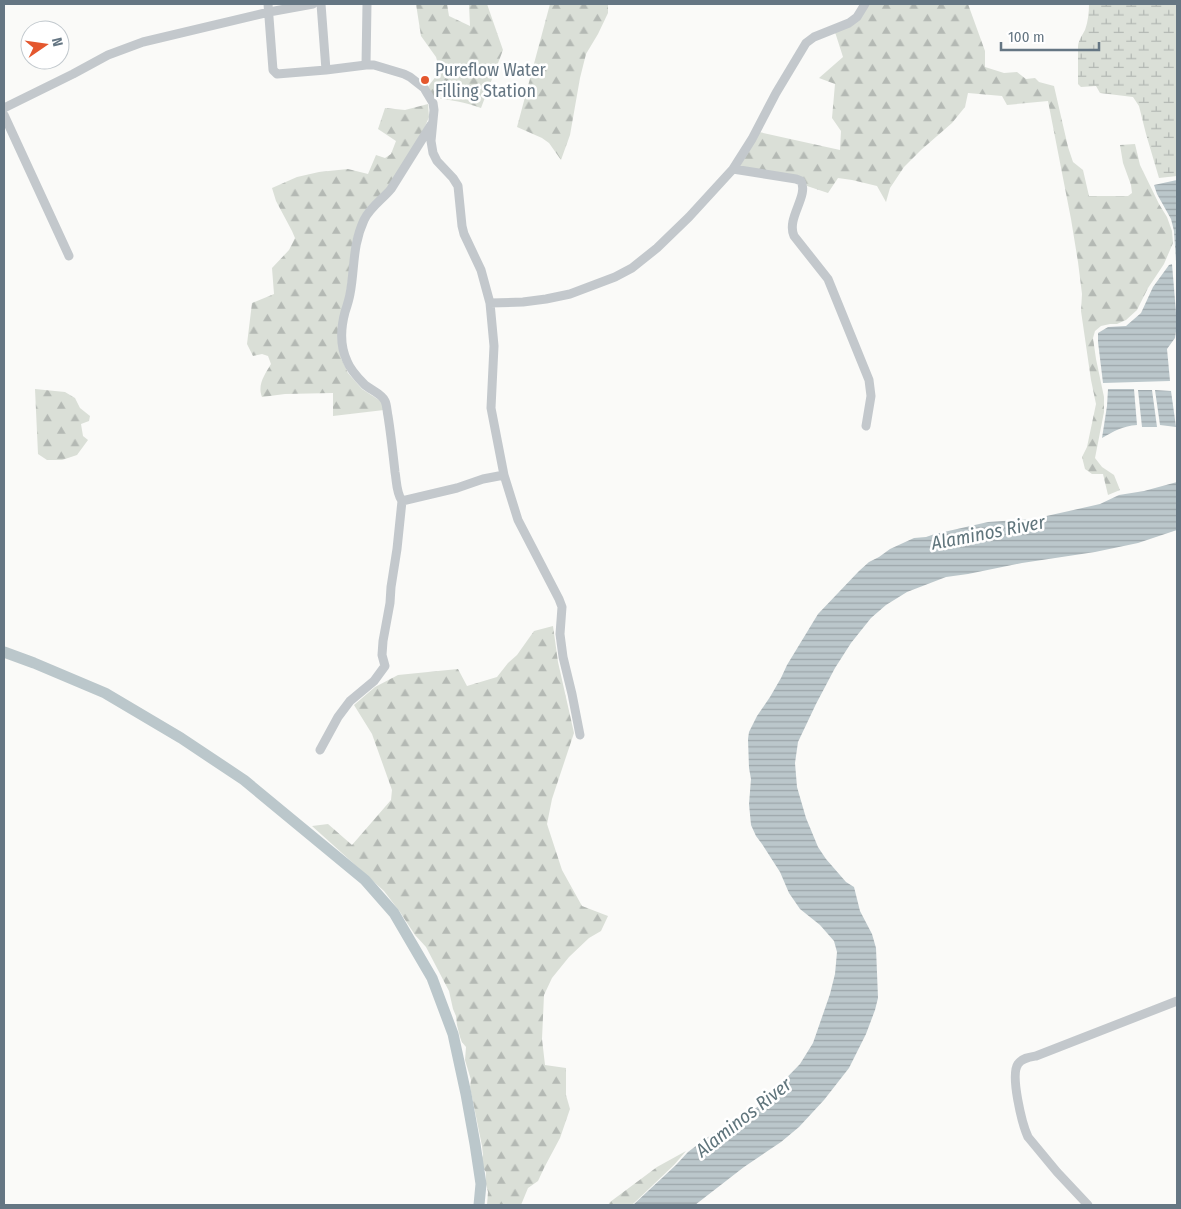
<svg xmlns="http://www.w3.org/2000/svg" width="1181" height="1209" viewBox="0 0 1181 1209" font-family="'Fira Sans Condensed',sans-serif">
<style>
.forest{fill:url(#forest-firs)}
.wetland{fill:url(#wetland-marsh)}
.water{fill:url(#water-rules)}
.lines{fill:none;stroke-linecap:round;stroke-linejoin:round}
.river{stroke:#bbc7cb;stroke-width:11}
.minor{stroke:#c3c8cc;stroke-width:9}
.poi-dot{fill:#e4572e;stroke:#fff;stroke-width:2}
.labels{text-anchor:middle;stroke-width:5;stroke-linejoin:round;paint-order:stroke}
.poi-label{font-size:18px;fill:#657683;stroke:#fff;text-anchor:start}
.water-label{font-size:19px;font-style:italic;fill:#60757c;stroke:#fff}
</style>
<defs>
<pattern id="forest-firs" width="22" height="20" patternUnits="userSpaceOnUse" patternTransform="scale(1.25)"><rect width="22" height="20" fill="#dadfd7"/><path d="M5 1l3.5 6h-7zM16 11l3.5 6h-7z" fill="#b4b9b4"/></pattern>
<pattern id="wetland-marsh" width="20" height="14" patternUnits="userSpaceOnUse" patternTransform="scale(1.25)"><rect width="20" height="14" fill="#dadfd7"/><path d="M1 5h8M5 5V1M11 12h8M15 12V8" fill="none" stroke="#b4b9b4"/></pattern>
<pattern id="water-rules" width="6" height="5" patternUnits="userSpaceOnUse" patternTransform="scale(1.25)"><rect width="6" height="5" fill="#bbc7cb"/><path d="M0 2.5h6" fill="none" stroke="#9ca6aa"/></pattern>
</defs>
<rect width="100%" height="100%" fill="#fafaf8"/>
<path class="forest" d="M416 4H447L449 16 470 26 469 4H487L503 50 481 108C465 102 451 100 434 98L427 88 440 71 436 57 421 36Z
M550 4H608V13L598 34 586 54 580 78 570 135 561 160 549 143 542 138 517 127Z
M868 4H968L985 51V67L1004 73 1017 72 1026 79 1035 78 1039 82 1054 86 1068 147 1073 162 1083 170 1089 196H1128L1132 193 1131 185 1123 163 1120 145 1135 144 1140 165 1159 204 1167 217 1172 231 1173 243 1164 264 1148 288 1137 310 1126 320 1117 324H1110L1101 326 1095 331 1093 338 1096 359 1104 397V412L1095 458 1102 467 1114 475 1120 490 1108 495 1103 474H1092L1085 469 1082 457 1087 447 1096 404 1091 380 1081 311 1082 294 1078 262 1071 219 1048 101 1007 105 1002 96 968 93 965 107 952 123 921 150 904 167 890 188 886 202 877 186 852 180 838 178 828 193 807 186 804 180 737 167 759 132 840 150 841 131 832 118 835 84 819 78 843 57 835 32Z
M428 104 429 117 424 129 388 188 368 208 361 217 353 239 348 281 339 338 341 358 348 373 362 389 382 402 384 410 333 416V393L285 394 262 397C257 385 265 374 271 364L268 356 262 354 253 356 247 344 252 303 274 294 272 268 289 250 295 238 292 231 276 201 272 188 297 177 319 172 348 169 368 174 376 155 385 158 391 154 396 141 378 129 385 108 405 110Z
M35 389 65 392 75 398 80 408 90 416 89 421 81 424 83 436 88 440 77 455 62 460H47L38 454Z
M553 626 558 662 574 733 552 799 547 824 562 870 582 906 608 916 601 931 589 938 569 957 552 978 544 995 542 1039 545 1065 566 1068V1095L570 1109 560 1138 544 1168 538 1181 528 1188 521 1205H487L488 1192 486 1184V1172L482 1167 481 1160 483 1155 482 1146 470 1087 471 1080 465 1060 466 1047 462 1042 460 1037 457 1025 456 1016 453 1009 449 991 426 947 415 935 400 912 384 891 312 826 328 824 352 845 391 800 392 790 372 734 354 705 375 687 398 675 458 669 467 686 497 677 508 663 517 655 534 631Z
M686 1151 674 1165 632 1205H608L610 1202 657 1167Z"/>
<path class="wetland" d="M1089 4H1177V176L1159 178 1146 134 1139 106 1133 97 1100 93 1096 86 1081 87 1078 84V46C1079 39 1082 36 1085 30 1088 22 1089 12 1089 4Z"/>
<path class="water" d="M1177 180V277L1174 231 1171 219 1157 194 1154 185Z
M1172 264 1177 325 1175 338 1167 349 1170 381 1103 383 1098 342V333L1108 327 1126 326 1141 313 1153 287 1169 265Z
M1108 389H1134L1137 425C1123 426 1114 431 1102 438L1107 406Z
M1138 390H1152L1157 427H1142Z
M1155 390 1171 391 1176 427 1160 425Z
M1177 482V530L1138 543 1095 552 1022 563 968 574 946 577 907 592 886 605 871 618 851 643 835 668 816 704 798 742 795 763 797 787 806 818 818 847 826 859 846 882 854 887 860 911 872 934 876 948 878 998 875 1010 866 1034 849 1068 824 1100 799 1127 781 1142 744 1167 695 1205H633L676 1165 688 1152 705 1139 759 1106 800 1064 813 1043 830 994 835 974 837 952 834 941 820 925 800 909 789 893 780 872 762 844 756 836 751 825 749 804 751 779 749 768 748 739 749 732 757 716 770 697 781 678 787 665 818 614 859 571 869 562 879 557 890 549 914 538 926 537 935 534 988 522 1033 519 1069 511 1100 504 1119 495 1144 491Z"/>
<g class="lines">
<path class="river" d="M4 652 34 663 105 693 181 738 244 780 365 880 394 913 432 978 453 1034 466 1094 475 1144 481 1184 479 1205"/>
<path class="minor" d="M268 4 273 70 277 74 326 70
M321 4 326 70 366 65H374L404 74 410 77 424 88 433 103 434 110 431 141 433 153 437 161 453 178 458 186 462 226 464 234 481 270 490 303 494 346 491 408 504 475 518 520 559 599 562 607 560 634 563 657 572 694 580 735
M366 65 367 4
M4 108 73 74 108 55 143 42 269 12 313 4
M4 115 69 256
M733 169 796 179 801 181C809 196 786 218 794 236L828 279 869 380 871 396 866 426
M490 303 523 302 546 299 570 294 615 277 632 268 657 248 689 217 733 169 752 139 776 93 806 43 814 37 849 23 857 17 865 4
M402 501C396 492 397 483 395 472 393 454 391 435 388 416 387 412 387 405 385 401 382 394 371 390 365 385 358 378 350 369 347 361 340 346 341 327 345 312 347 306 349 300 350 294 355 268 352 246 364 220 370 207 383 199 391 189L431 125
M320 750 338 717 350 701 374 681 385 666 382 655 383 641 390 603 391 587 397 549 402 501 457 488 483 479 504 475
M1088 1205 1057 1172 1028 1137C1022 1124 1010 1075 1018 1064 1022 1058 1030 1057 1036 1056L1177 1001"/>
</g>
<circle class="poi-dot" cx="425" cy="80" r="5"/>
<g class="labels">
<g class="poi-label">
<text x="435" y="76">Pureflow Water<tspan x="435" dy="21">Filling Station</tspan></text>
</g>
<g class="water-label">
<text transform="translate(988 532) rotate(-11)" y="7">Alaminos River</text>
<text transform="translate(743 1117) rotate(-38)" y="7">Alaminos River</text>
</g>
</g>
<rect width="1181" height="1209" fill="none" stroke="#657683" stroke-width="10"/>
<g transform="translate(45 45) rotate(77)"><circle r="24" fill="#ffffff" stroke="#c1c8cd"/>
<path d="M0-4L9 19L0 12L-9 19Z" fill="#e4572e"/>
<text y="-8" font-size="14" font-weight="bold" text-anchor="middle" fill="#657683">N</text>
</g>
<path d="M1001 42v8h98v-8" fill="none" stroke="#657683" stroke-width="2.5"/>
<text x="1008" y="42" font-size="15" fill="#657683" stroke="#ffffff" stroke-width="4" paint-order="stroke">100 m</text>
</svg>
